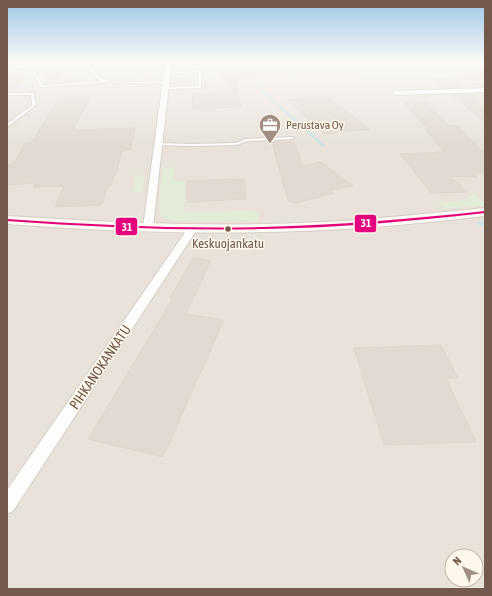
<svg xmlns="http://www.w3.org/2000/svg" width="492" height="596" viewBox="0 0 492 596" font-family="'Asap Condensed',sans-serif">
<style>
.industrial{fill:#e8e2db;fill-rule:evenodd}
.green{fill:#e3ecd6}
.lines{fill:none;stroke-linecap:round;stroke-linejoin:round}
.stream-far2{stroke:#cde3e5;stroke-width:2}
.stream-far1{stroke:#cde3e5;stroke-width:2.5}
.stream{stroke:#cde3e5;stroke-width:3.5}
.building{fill:#e2dad2;stroke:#ded5cd}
.service-casing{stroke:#d5cfc8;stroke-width:2}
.minor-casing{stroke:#d5cfc8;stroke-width:2}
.secondary-casing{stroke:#d6cfc8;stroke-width:2}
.path{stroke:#d8d0cb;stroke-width:1;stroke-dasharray:0.5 1.5;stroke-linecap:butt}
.service{fill:#fefdfc;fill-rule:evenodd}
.minor{fill:#fefdfc;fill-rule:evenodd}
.secondary{fill:#fefdfc;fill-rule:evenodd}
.bus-1-casing{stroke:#fef7eb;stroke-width:3}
.bus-1{fill:#e5007d;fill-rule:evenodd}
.bus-dot{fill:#735a4c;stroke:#fef7eb;stroke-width:1.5}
.labels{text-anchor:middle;stroke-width:3;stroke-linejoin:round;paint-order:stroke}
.far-poi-label{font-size:12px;fill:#735a4c;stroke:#fef7eb;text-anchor:start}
.bus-label{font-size:13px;fill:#735a4c;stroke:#fef7eb}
.street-label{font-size:14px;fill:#735a4c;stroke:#fef7eb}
.line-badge{stroke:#fef7eb;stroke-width:1.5}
.badge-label{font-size:11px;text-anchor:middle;font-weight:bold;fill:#fff}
</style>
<rect width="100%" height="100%" fill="#f6f2ea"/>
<path class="industrial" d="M7 62H485V589H7ZM452 556H476V580H452Z"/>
<path class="green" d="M174 167V181H185L184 212 253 211 258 213V219L255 221H175L163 218C155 209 162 181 163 169Z
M138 175 145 177 143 192H132L136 178 131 176Z
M476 193 485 205 445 209 438 203 461 201Z"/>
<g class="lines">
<path class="stream-far2" d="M177 68 205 62
M130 77 158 71
M253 83 281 108
M7 87 26 86"/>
<path class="stream-far1" d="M280 107 324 146"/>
<path class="stream" d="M479 223 485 225"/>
</g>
<path class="building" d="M116 62H159V70L128 74Z
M231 62H350L359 74 276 75 235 78 241 107 192 109 193 94 235 93 214 66H217L214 63Z
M75 66 51 83H48L41 71Z
M20 69 24 77 12 92H7V71Z
M456 70H485V85H477Z
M434 79H452L462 87 444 88Z
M471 94 485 106V122L452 95Z
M328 97 369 129 324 134 288 100Z
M89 98 73 130 135 128 130 150H122L116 174 114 175 111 186 107 187 102 205 55 207 64 186 33 187 35 183 7 185V164H13L26 143H31L58 100 57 99Z
M426 102 450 126H458L485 154V173H474L477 177 451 176 466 192 431 193 400 154 445 152 426 130 428 129 404 103Z
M272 142H294L303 166 321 162 353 186 330 190 334 193 296 203 288 201Z
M244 179 246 199 187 202V181Z
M193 258 211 261 185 314 224 320 163 457 88 439 173 298H170Z
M441 345 458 378H446L476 442 384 445 354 348Z"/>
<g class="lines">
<g class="service-casing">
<path id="service" d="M81 62H88C91 67 94 74 99 77 110 85 151 81 165 81L166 82 165 83H130L107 82 41 87 40 86 31 69ZM86 63C90 70 93 77 101 81L42 85 34 70Z
M201 70V88L165 89 164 88 165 87 199 86V72L167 74 166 73Z
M7 93H33L36 105 7 127V124L32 105 31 95H7Z
M292 137 294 138 293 139 247 141 237 145 193 146 158 145 156 144 158 143 193 144 236 143 246 139Z"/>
</g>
<g class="minor-casing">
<path id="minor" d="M44 62H60L7 70V66Z
M163 62H169L171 66 153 227 148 230 143 227 165 66Z
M485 88V92L396 95 393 93 396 91Z
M191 225 196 228 194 234 13 511 7 514V490L184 234 187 226Z"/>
</g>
<g class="secondary-casing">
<path id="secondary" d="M485 208V216C424 223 362 229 301 231 203 235 105 231 7 224V216C105 222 203 227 301 223 362 221 424 214 485 208Z"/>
</g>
<path class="path" d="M387 91H382L387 95"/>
<use href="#service" class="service"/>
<use href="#minor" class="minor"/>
<use href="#secondary" class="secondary"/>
<g class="bus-1-casing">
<path id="bus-1" d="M485 211V213C412 221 338 228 264 229 179 231 93 227 7 221V219C93 225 179 229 264 227 338 225 412 219 485 211Z"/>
</g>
<use href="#bus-1" class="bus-1"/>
</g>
<linearGradient id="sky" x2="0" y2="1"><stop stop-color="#9dc7e7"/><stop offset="0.43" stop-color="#fbf9f6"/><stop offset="1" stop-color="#fbf9f6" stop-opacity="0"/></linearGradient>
<rect width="492" height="145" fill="url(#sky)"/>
<defs>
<g id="office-pin" transform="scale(1.15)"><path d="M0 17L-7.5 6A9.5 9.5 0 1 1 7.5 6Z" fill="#a18f83" stroke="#fef7eb"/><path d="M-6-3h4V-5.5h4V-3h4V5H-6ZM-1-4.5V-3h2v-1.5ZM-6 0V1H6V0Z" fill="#fff"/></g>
</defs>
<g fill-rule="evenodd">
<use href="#office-pin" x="270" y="125"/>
</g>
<circle class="bus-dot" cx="228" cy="229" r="3.5"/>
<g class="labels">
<g class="far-poi-label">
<text x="286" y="129">Perustava Oy</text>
</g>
<g class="bus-label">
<text x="228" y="248">Keskuojankatu</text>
</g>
<g class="street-label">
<text transform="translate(100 367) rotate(-56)" y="5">PIHKANOKANKATU</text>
</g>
</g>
<g class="line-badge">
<rect x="354" y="214" width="23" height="19" rx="4" fill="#e5007d"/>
<rect x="115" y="217" width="23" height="19" rx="4" fill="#e5007d"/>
</g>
<g class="badge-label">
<text x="366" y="227">31</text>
<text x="127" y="231">31</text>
</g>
<rect width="492" height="596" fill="none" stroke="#735a4c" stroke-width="16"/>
<g transform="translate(464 568) rotate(315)"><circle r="19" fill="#fef7eb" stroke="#c6b8ab"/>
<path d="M0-3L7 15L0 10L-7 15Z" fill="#a18f83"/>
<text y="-6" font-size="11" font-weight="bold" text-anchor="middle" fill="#735a4c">N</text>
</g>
</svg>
